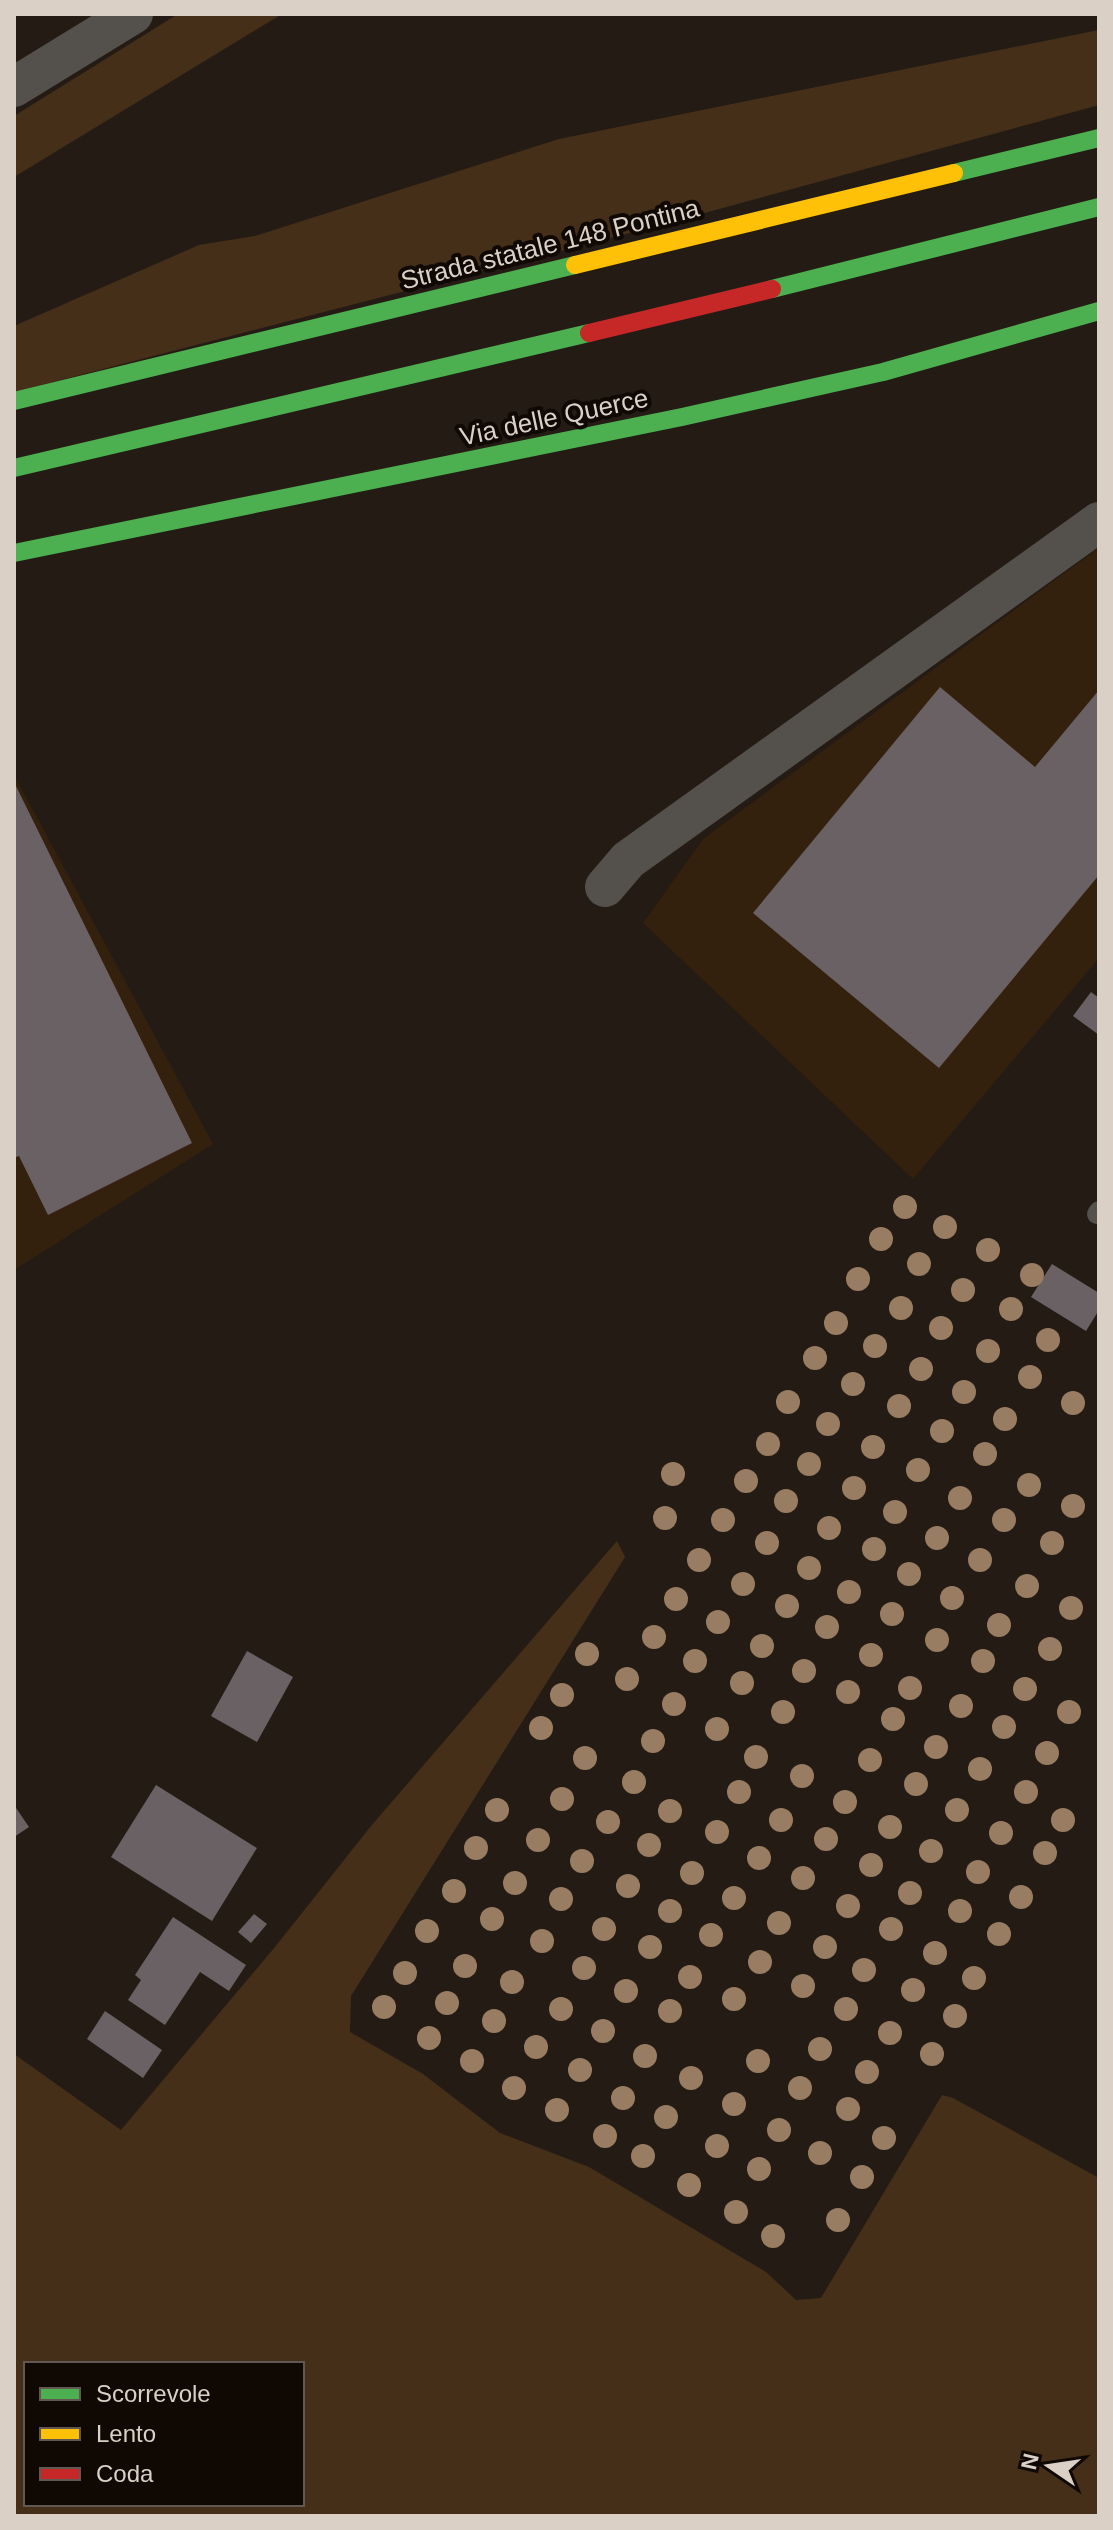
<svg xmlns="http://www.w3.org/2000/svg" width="1113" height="2530" viewBox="0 0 1113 2530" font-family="Arial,sans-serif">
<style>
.built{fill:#33200d}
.green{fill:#452f19;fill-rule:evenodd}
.building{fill:#6a6164}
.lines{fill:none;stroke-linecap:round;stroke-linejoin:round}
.lane{stroke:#54504b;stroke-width:20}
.street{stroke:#54504b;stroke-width:40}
.fast{stroke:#4caf50;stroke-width:18}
.slow{stroke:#ffc107;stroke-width:18}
.jam{stroke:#c62828;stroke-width:18}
.tree{fill:#997d62}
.labels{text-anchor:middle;stroke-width:8;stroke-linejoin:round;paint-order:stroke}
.street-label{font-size:26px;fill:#dad0c6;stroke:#0f0803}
</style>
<rect width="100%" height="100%" fill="#241c14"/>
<path class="built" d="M1096 550 1099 551V958L913 1179 643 923 703 839Z
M14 775 213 1144 14 1270Z"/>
<path class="green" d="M178 14H282L14 177V116Z
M1099 30V105L657 226 14 392V326L199 245 255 236 559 139Z
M617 1541 625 1557 351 1996 350 2032 423 2074 500 2133 589 2167 766 2272 796 2300 821 2298 942 2095 953 2098 1099 2178V2516H14V2054L121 2130 275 1947 371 1826ZM26 2364H302V2504H26Z"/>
<path class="building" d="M940 687 1035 767 1099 690V875L939 1068 753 913Z
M14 782 192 1143 48 1215 19 1156 14 1158Z
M1091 992 1099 998V1035L1073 1016Z
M1052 1264 1099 1293V1310L1086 1331 1031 1297Z
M247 1651 293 1677 257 1742 211 1716Z
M156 1785 257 1848 212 1921 111 1857Z
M14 1805 29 1827 14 1837Z
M254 1914 267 1924 251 1943 238 1932Z
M173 1917 246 1965 229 1991 200 1972 165 2025 128 2000 141 1980 135 1975Z
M105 2011 162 2050 143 2078 87 2039Z"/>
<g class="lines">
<path class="lane" d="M1097 1214 1099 1211"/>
<path class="street" d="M14 87 133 14
M605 887 628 860 1099 522"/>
<path class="fast" d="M954 173 1099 138
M772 289 1099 207
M14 401 575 265
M14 468 589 333
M14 553 682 417 883 372 1099 311"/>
<path class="slow" d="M575 265 954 173"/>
<path class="jam" d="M589 333 772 289"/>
</g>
<g class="tree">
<circle cx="905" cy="1207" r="12"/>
<circle cx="945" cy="1227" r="12"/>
<circle cx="881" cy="1239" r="12"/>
<circle cx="988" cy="1250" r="12"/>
<circle cx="919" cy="1264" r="12"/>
<circle cx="1032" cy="1275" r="12"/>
<circle cx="858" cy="1279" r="12"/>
<circle cx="963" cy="1290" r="12"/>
<circle cx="901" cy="1308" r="12"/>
<circle cx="1011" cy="1309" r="12"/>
<circle cx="836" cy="1323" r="12"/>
<circle cx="941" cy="1328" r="12"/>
<circle cx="1048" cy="1340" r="12"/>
<circle cx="875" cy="1346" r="12"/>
<circle cx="988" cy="1351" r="12"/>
<circle cx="815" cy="1358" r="12"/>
<circle cx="921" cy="1369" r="12"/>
<circle cx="1030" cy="1377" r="12"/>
<circle cx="853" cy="1384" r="12"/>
<circle cx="964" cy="1392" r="12"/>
<circle cx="788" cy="1402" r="12"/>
<circle cx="1073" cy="1403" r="12"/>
<circle cx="899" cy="1406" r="12"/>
<circle cx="1005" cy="1419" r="12"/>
<circle cx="828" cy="1424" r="12"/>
<circle cx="942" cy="1431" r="12"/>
<circle cx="768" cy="1444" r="12"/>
<circle cx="873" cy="1447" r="12"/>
<circle cx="985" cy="1454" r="12"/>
<circle cx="809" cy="1464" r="12"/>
<circle cx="918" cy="1470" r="12"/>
<circle cx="673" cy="1474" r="12"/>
<circle cx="746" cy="1481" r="12"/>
<circle cx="1029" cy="1485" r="12"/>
<circle cx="854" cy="1488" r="12"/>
<circle cx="960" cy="1498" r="12"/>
<circle cx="786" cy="1501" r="12"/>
<circle cx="1073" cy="1506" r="12"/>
<circle cx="895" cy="1512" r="12"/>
<circle cx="665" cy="1518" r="12"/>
<circle cx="723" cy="1520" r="12"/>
<circle cx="1004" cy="1520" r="12"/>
<circle cx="829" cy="1528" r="12"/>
<circle cx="937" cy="1538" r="12"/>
<circle cx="767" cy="1543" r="12"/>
<circle cx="1052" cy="1543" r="12"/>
<circle cx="874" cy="1549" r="12"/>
<circle cx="699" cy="1560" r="12"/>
<circle cx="980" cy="1560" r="12"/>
<circle cx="809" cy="1568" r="12"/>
<circle cx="909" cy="1574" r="12"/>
<circle cx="743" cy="1584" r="12"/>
<circle cx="1027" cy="1586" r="12"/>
<circle cx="849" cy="1592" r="12"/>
<circle cx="952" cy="1598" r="12"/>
<circle cx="676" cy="1599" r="12"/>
<circle cx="787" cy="1606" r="12"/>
<circle cx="1071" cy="1608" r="12"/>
<circle cx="892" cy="1614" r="12"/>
<circle cx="718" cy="1622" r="12"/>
<circle cx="999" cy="1625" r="12"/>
<circle cx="827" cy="1627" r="12"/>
<circle cx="654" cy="1637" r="12"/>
<circle cx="937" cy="1640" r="12"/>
<circle cx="762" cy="1646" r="12"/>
<circle cx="1050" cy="1649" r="12"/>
<circle cx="587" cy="1654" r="12"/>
<circle cx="871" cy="1655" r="12"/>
<circle cx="695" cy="1661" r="12"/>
<circle cx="983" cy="1661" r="12"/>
<circle cx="804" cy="1671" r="12"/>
<circle cx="627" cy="1679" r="12"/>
<circle cx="742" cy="1683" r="12"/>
<circle cx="910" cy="1688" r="12"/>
<circle cx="1025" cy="1689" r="12"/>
<circle cx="848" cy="1692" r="12"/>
<circle cx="562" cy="1695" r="12"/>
<circle cx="674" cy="1704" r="12"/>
<circle cx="961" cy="1706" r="12"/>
<circle cx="783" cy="1712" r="12"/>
<circle cx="1069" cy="1712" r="12"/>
<circle cx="893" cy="1719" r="12"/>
<circle cx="1004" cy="1727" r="12"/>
<circle cx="541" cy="1728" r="12"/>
<circle cx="717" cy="1729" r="12"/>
<circle cx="653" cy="1741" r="12"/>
<circle cx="936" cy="1747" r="12"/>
<circle cx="1047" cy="1753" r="12"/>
<circle cx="756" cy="1757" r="12"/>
<circle cx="585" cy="1758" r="12"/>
<circle cx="870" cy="1760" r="12"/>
<circle cx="980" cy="1769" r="12"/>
<circle cx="802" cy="1776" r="12"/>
<circle cx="634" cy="1782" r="12"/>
<circle cx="916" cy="1784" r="12"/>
<circle cx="739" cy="1792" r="12"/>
<circle cx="1026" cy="1792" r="12"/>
<circle cx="562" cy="1799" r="12"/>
<circle cx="845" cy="1802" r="12"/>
<circle cx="497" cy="1810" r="12"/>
<circle cx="957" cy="1810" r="12"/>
<circle cx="670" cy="1811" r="12"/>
<circle cx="781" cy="1820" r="12"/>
<circle cx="1063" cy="1820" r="12"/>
<circle cx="608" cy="1822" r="12"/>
<circle cx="890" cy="1827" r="12"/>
<circle cx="717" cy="1832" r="12"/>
<circle cx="1001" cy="1833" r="12"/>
<circle cx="826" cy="1839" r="12"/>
<circle cx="538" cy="1840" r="12"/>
<circle cx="649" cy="1845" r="12"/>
<circle cx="476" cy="1848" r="12"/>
<circle cx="931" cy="1851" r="12"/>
<circle cx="1045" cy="1853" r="12"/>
<circle cx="759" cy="1858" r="12"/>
<circle cx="582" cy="1861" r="12"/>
<circle cx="871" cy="1865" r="12"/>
<circle cx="978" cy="1872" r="12"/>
<circle cx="692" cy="1873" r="12"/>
<circle cx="803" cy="1878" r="12"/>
<circle cx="515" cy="1883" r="12"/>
<circle cx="628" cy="1886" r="12"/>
<circle cx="454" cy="1891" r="12"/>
<circle cx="910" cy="1893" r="12"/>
<circle cx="1021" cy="1897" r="12"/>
<circle cx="734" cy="1898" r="12"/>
<circle cx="561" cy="1899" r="12"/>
<circle cx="848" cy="1906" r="12"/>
<circle cx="670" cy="1911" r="12"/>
<circle cx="960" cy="1911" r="12"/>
<circle cx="492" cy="1919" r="12"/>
<circle cx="779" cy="1923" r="12"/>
<circle cx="604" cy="1929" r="12"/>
<circle cx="891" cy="1929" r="12"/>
<circle cx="427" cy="1931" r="12"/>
<circle cx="999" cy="1934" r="12"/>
<circle cx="711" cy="1935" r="12"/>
<circle cx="542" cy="1941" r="12"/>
<circle cx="650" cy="1947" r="12"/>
<circle cx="825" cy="1947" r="12"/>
<circle cx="935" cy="1953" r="12"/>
<circle cx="760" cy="1962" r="12"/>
<circle cx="465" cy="1966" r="12"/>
<circle cx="584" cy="1968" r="12"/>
<circle cx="864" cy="1970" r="12"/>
<circle cx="405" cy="1973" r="12"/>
<circle cx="690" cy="1977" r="12"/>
<circle cx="974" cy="1978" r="12"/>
<circle cx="512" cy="1982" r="12"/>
<circle cx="803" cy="1986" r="12"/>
<circle cx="913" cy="1990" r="12"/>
<circle cx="626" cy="1991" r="12"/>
<circle cx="734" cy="1999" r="12"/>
<circle cx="447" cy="2003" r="12"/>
<circle cx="384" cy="2007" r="12"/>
<circle cx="561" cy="2009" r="12"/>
<circle cx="846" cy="2009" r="12"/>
<circle cx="670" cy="2011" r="12"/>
<circle cx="955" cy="2016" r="12"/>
<circle cx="494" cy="2021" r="12"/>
<circle cx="603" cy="2031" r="12"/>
<circle cx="890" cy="2033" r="12"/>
<circle cx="429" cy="2038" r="12"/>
<circle cx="536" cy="2047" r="12"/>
<circle cx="820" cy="2049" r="12"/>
<circle cx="932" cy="2054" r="12"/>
<circle cx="645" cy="2056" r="12"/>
<circle cx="472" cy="2061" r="12"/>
<circle cx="758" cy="2061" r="12"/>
<circle cx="580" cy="2070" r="12"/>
<circle cx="867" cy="2072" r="12"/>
<circle cx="691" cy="2078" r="12"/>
<circle cx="514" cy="2088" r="12"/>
<circle cx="800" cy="2088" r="12"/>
<circle cx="623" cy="2098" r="12"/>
<circle cx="734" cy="2104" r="12"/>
<circle cx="848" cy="2109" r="12"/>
<circle cx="557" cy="2110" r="12"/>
<circle cx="666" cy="2117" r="12"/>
<circle cx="779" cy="2130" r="12"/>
<circle cx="605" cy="2136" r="12"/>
<circle cx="884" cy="2138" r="12"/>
<circle cx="717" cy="2146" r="12"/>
<circle cx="820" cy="2153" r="12"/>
<circle cx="643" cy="2156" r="12"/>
<circle cx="759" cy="2169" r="12"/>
<circle cx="862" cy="2177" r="12"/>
<circle cx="689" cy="2185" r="12"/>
<circle cx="736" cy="2212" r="12"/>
<circle cx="838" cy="2220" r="12"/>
<circle cx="773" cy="2236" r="12"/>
</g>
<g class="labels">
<g class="street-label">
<text transform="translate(550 244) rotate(-14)" y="9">Strada statale 148 Pontina</text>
<text transform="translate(554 417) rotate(-12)" y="9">Via delle Querce</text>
</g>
</g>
<rect width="1113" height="2530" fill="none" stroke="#dad0c6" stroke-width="32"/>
<rect x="24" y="2362" width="280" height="144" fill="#0f0803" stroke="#605851" stroke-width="2"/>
<rect x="40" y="2388" width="40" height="12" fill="#4caf50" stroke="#605851" stroke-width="2"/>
<text x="96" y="2402" font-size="24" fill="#dad0c6">Scorrevole</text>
<rect x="40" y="2428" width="40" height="12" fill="#ffc107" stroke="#605851" stroke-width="2"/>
<text x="96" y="2442" font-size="24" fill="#dad0c6">Lento</text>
<rect x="40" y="2468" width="40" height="12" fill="#c62828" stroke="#605851" stroke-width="2"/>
<text x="96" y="2482" font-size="24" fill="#dad0c6">Coda</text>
<g transform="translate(1049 2466) rotate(283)" stroke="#0f0803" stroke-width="6" paint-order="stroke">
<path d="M0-6L14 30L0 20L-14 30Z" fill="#dad0c6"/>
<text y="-12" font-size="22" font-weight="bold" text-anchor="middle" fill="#dad0c6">N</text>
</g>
</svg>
